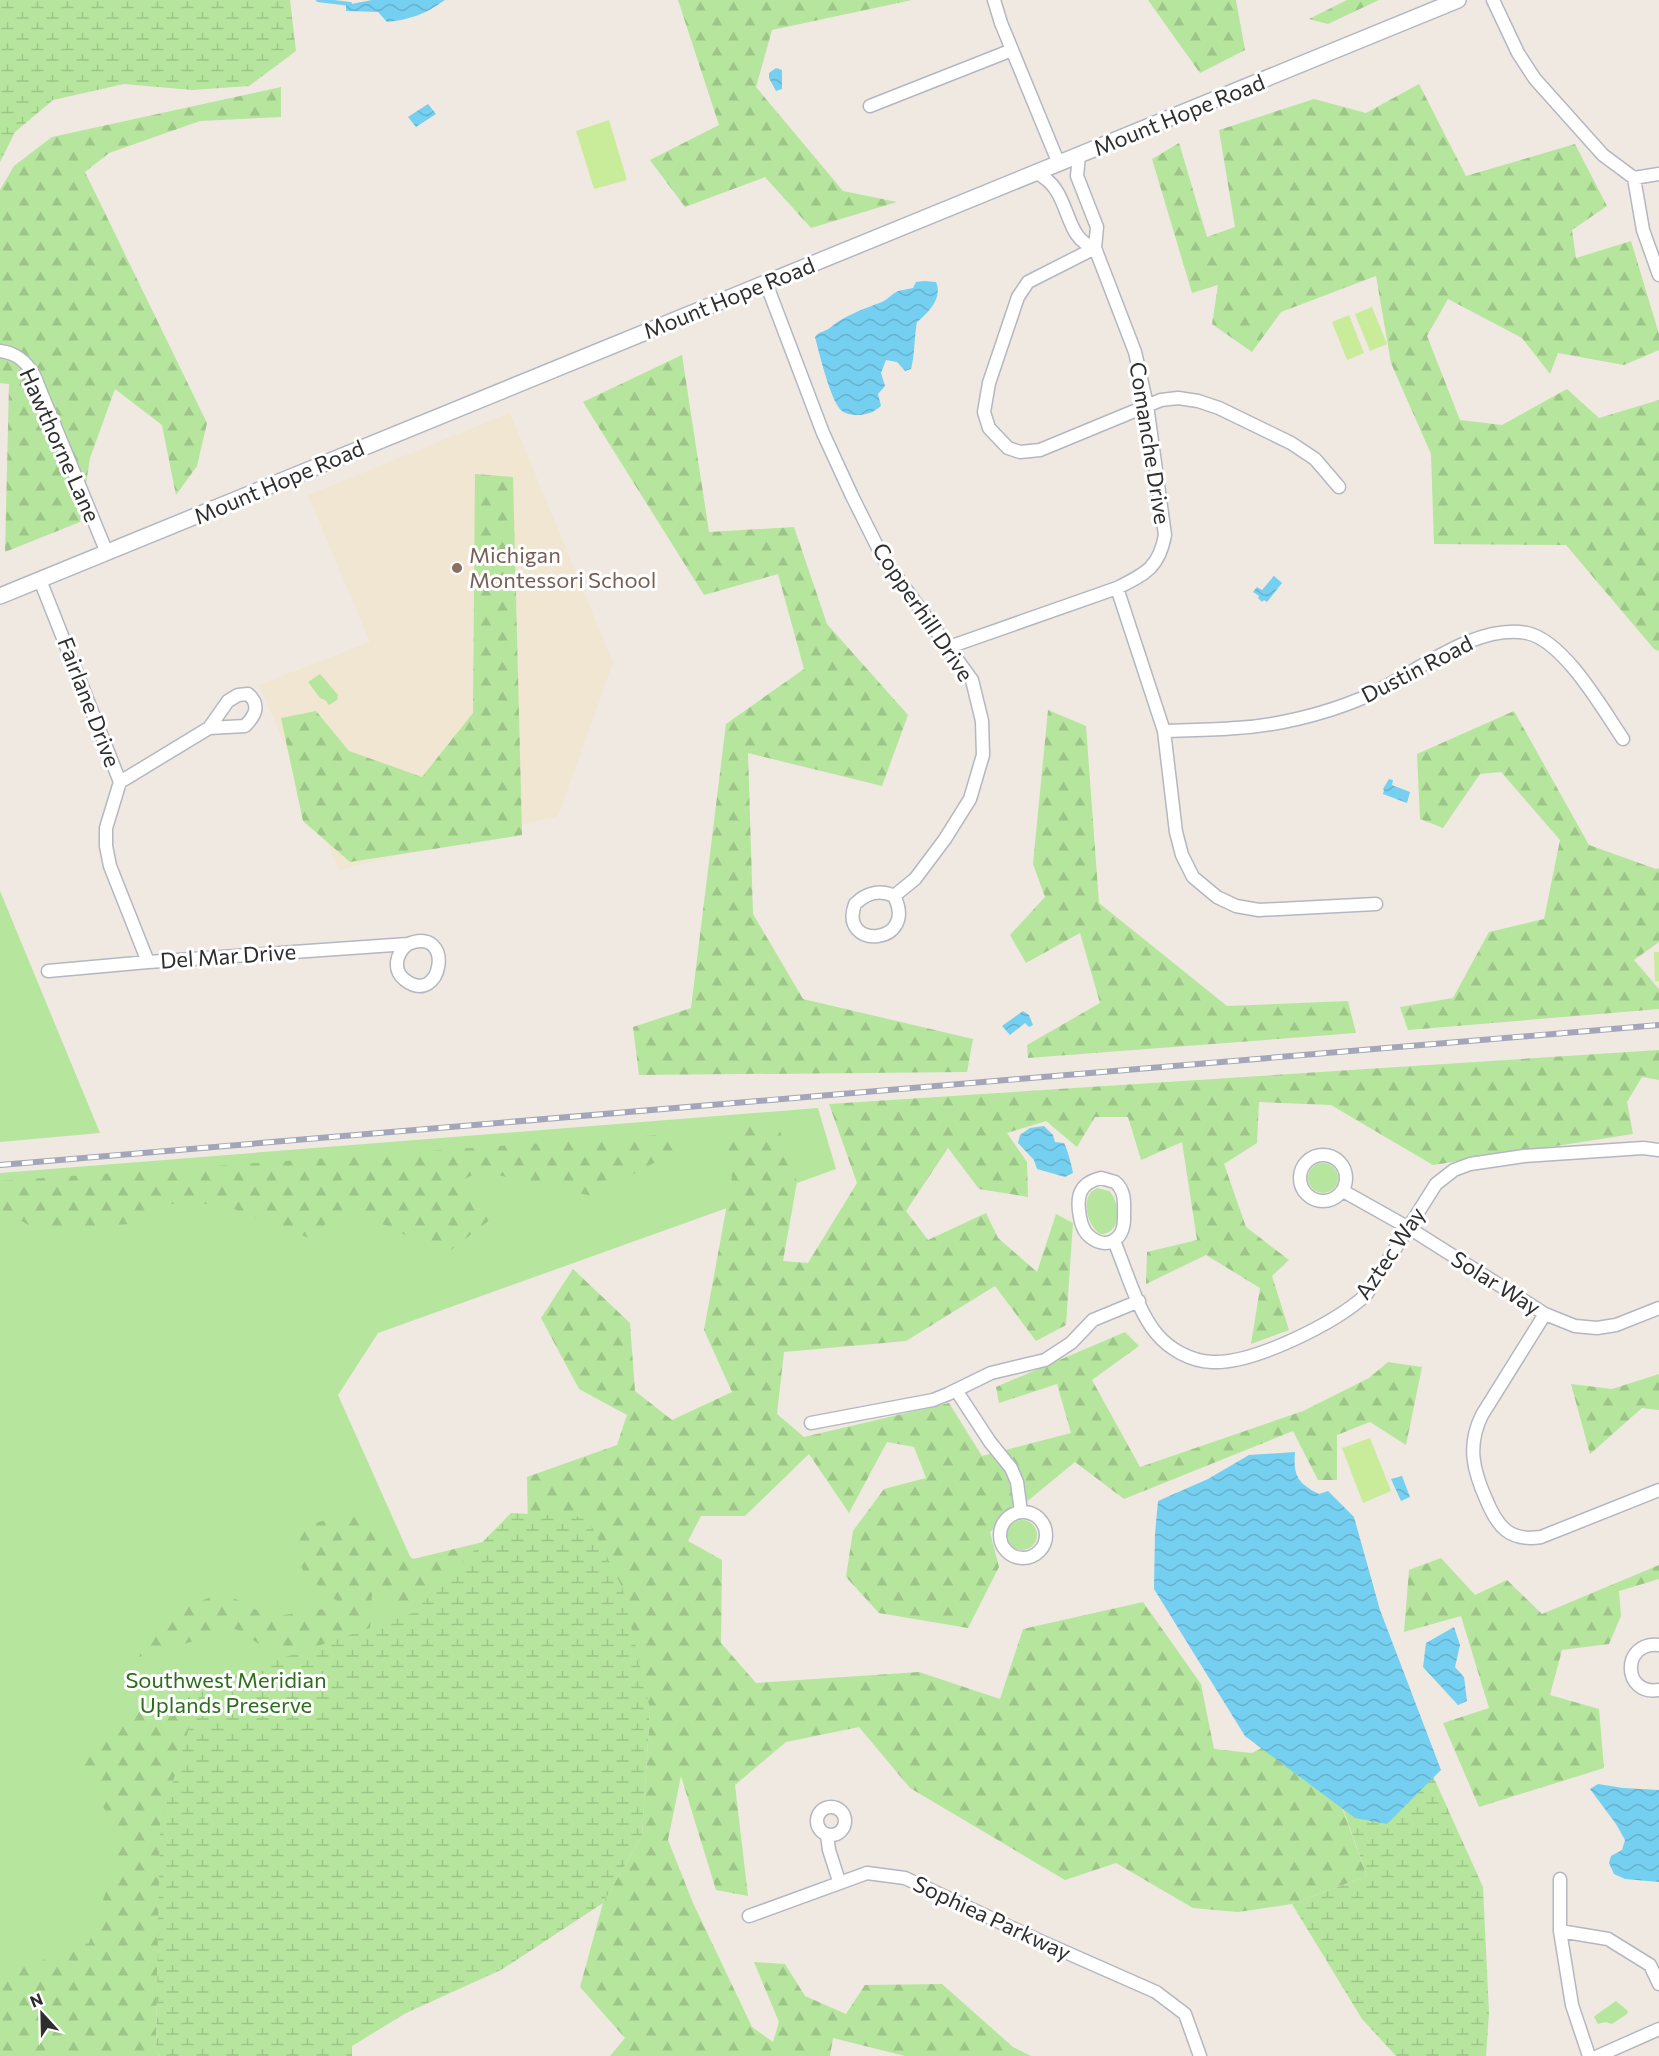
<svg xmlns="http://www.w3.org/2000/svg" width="1659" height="2056" viewBox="0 0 1659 2056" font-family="Commissioner,sans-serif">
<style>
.education{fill:#f0e6d1}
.grass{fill:#b6e59e}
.forest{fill:url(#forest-firs)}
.wetland{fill:url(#wetland-marsh)}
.pitch{fill:#c9ec9a}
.water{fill:url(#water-waves)}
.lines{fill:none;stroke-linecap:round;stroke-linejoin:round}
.stream{stroke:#75cff0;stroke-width:4}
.minor-casing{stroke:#b4b7c1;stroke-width:15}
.tertiary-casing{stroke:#b4b7c1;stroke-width:18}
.minor{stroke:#fff;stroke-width:12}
.tertiary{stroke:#fff;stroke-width:15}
.rail-casing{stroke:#a3a6b8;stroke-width:6}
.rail{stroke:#fff;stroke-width:4;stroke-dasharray:11;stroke-linecap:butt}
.education-dot{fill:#8d6e63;stroke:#fff;stroke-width:2}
.labels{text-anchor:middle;stroke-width:6;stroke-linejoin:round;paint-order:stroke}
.street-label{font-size:22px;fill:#2e2e2e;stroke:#fff}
.education-label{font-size:22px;fill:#785e54;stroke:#fff;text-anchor:start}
.park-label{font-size:22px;fill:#2c6e1b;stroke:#fff}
</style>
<defs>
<pattern id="forest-firs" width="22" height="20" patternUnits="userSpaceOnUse" patternTransform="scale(1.5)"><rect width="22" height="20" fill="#b6e59e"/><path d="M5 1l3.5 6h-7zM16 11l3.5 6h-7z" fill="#9dc588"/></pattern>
<pattern id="wetland-marsh" width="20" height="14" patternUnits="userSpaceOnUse" patternTransform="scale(1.5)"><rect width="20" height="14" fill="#b6e59e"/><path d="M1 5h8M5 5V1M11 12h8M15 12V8" fill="none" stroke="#9dc588"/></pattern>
<pattern id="water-waves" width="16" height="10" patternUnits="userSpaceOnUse" patternTransform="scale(1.5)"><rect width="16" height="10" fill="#75cff0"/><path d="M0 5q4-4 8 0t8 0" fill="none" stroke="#66b2ce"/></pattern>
</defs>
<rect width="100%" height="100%" fill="#efe9e1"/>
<path class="education" d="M510 413 613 663 558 816 339 870 259 685 370 642 308 495Z"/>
<path class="grass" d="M320 674 338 695 337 700 329 705 325 700 320 698 308 682Z
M0 891 100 1133 0 1142Z
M818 1108 836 1169 378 1333 338 1395 420 1579 513 1818 0 2033V1173Z
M1308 1178a15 15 0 1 1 30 0a15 15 0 1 1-30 0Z
M1097 1188 1109 1191C1121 1202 1122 1235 1100 1234 1087 1225 1079 1196 1097 1188Z
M1007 1535a15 15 0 1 1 30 0a15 15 0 1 1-30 0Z
M1616 2001 1628 2011 1627 2014 1612 2024 1605 2022 1598 2024 1594 2017 1596 2015Z"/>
<path class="forest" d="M678 0H912L772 30 756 87 843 191 897 202 811 228 765 177 685 207 650 160 719 125Z
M1148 0H1236L1245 50 1200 73Z
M1347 0H1379L1328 24 1309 19Z
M1419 84 1466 176 1575 144 1607 206 1572 230 1576 258 1631 241 1659 334V350L1624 365 1558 353 1550 374 1522 338 1448 299 1427 336 1460 420 1502 425 1567 389 1599 418 1659 400V651L1654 649 1566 545 1434 544 1431 454 1391 363 1376 276 1281 312 1252 352 1212 324 1218 285 1192 293 1152 159 1179 143 1207 237 1235 227 1219 130 1314 99 1366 113Z
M281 87V117L200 121 109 153 85 172 207 423 197 466 176 495 162 425 115 389 90 458 80 522 5 552 9 384 0 383V190L14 166 52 137Z
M682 355 709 532 794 527 827 624 908 715 882 786 748 753 753 914 803 999 973 1039 967 1072 639 1075 633 1027 691 1008 726 724 804 669 778 574 704 595 583 402Z
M475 474 513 477 522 835 350 862 303 821 281 718 316 711 349 751 422 777 473 713Z
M1048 710 1086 726 1099 903 1227 1006 1348 1001 1356 1033 1028 1058 1027 1045 1100 1003 1080 933 1026 963 1010 935 1045 897 1033 864Z
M1514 711 1589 845 1656 869 1659 868V942L1634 960 1659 989V1009L1408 1030 1400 1007 1453 998 1489 932 1544 919 1560 840 1501 772 1480 774 1443 828 1420 819 1417 754Z
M1659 1050V1080L1642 1077 1627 1102 1633 1134 1433 1165 1331 1105 1259 1102 1257 1143 1224 1164 1246 1227 1289 1260 1272 1276 1289 1330 1251 1344 1260 1288 1206 1255 1146 1284 1147 1252 1197 1240 1182 1142 1141 1160 1128 1117H1095L1077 1147 1046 1121 1007 1133 1027 1162 1028 1197 979 1189 948 1148 906 1211 928 1240 986 1213 998 1238 1037 1272 1056 1214 1073 1223 1066 1325 1036 1341 995 1286 906 1341 784 1352 777 1414 804 1437 949 1403 982 1456 1071 1433 1057 1384 999 1403 996 1387 1125 1332 1139 1346 1092 1380 1140 1467 1303 1411 1369 1378 1388 1362 1422 1367 1406 1445 1370 1422 1337 1435V1480H1318L1293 1431 1124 1499 1075 1462 990 1532 999 1567 968 1628 879 1613 846 1577 853 1531 884 1489 926 1478 914 1447 887 1442 849 1513 809 1454 745 1516H701L688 1541 722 1560 721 1643 756 1683 919 1672 1000 1699 1023 1629 1143 1602 1201 1684 1214 1749 1252 1753 1311 1723 1367 1876 1292 1904 1238 1912 1193 1908 1116 1863 1065 1880 910 1788 859 1727 786 1742 735 1785 748 1896 716 1890 681 1776 668 1840 693 1903 752 2027 773 2042 779 2022 754 1962 785 1964 805 1996 846 2014 865 1985 942 1984 1013 2047 1031 2056H905L833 2038 830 2056H610L625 2038 580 1987 603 1903 642 1836 650 1709 434 1633 372 1594 369 1647 319 1681 235 1629 139 1657 155 1621 222 1592 270 1617 343 1606 305 1575 286 1532 358 1510 413 1559 528 1531 527 1477 617 1445 627 1415 579 1389 541 1318 573 1269 630 1323 635 1391 672 1420 732 1392 704 1330 732 1177 724 1120 779 1128 797 1182 783 1261 808 1263 857 1183 829 1104Z
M671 1134 678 1150 592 1196 480 1171 461 1181 500 1212 446 1254 346 1207 309 1238 221 1204H167L132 1224 35 1229 12 1215 0 1216V1181Z
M1659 1374V1410L1642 1408 1590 1454 1571 1384 1612 1389Z
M1441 1558 1475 1595 1507 1580 1542 1614 1659 1565V1579L1619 1591 1621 1616 1609 1644 1562 1650 1550 1695 1599 1709 1604 1768 1479 1807 1443 1723 1489 1708 1461 1616 1404 1632 1409 1570Z
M168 1682 202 1686 160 1825 156 2051 160 2056H0V1976L89 1943 122 1842 78 1759Z"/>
<path class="wetland" d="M0 0H290L296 51 249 86 192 90 124 84 53 100 15 132 0 162Z
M511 1513 587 1517 622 1587 650 1709 642 1836 603 1903 501 1970 406 2013 352 2046V2056H160L156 2051 160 1825 202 1686 413 1613Z
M1428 1765 1483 1887 1489 2013 1486 2056H1396L1362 2019 1292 1904 1367 1876 1340 1800Z"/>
<path class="pitch" d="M609 120 627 180 594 189 576 131Z
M1372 307 1387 344 1370 351 1355 314Z
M1349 315 1364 353 1347 360 1332 322Z
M1654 952H1659V981L1655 982Z
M1370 1438 1391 1491 1363 1503 1342 1448Z"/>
<path class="water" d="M372 0H445C427 13 410 20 387 22L378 12 346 11V5Z
M776 68 782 70V89L776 91 769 78V73Z
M428 104 436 114 416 127 408 117Z
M924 281 936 282C943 298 928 313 917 322 914 338 915 354 911 369L905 371 897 362 886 360 881 373 885 386 878 394 881 406C874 412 869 414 860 415 854 415 847 415 842 411 831 403 819 352 815 337 819 331 826 332 831 327 845 315 864 309 882 302 888 299 892 294 898 291 903 290 908 289 913 288L916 282Z
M1274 576 1282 583 1267 602 1264 600 1262 602 1258 598 1259 596 1253 592 1257 587 1262 590Z
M1389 779 1393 780 1392 785 1410 792 1407 803 1383 794 1384 790 1383 789Z
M1023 1011 1029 1015 1033 1025 1029 1027 1025 1023 1010 1035 1002 1026Z
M1044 1126 1053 1135 1055 1142 1064 1143C1067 1148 1072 1166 1073 1173L1065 1177 1037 1169 1034 1160 1018 1143 1020 1135 1030 1128Z
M1295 1452C1293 1476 1298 1483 1319 1494L1328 1491 1354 1517 1380 1610 1441 1770 1387 1824 1355 1818 1245 1736 1154 1589 1155 1534 1158 1501 1208 1479 1249 1455Z
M1402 1476 1410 1497 1401 1501 1391 1479Z
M1454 1627 1460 1645 1455 1667 1464 1677 1467 1701 1458 1705 1423 1667 1426 1643Z
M1598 1784 1623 1788 1659 1790V1882L1625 1879 1614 1874 1609 1863 1611 1856 1622 1850 1625 1840 1616 1824 1590 1789Z"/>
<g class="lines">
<path class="stream" d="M318 0 350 4"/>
<g class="minor-casing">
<path id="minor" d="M994 0 1001 23 1059 164
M1493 0 1518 53 1535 79 1603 155 1634 178 1643 230 1659 275
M870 106 1012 50
M1036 173C1073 189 1061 238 1095 248
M1634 178 1659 174
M1095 248 1028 282 1018 297 989 383 984 412 989 428 1008 448 1020 452 1040 450 1161 400 1178 398 1198 401 1219 408 1291 443 1315 459 1339 487
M766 283 823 433 852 496 883 558 972 680 982 721 983 755 970 799 945 839 915 879 894 896C880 889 866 893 855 904 838 951 919 945 894 896
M0 351C16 353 26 361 34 375L107 553
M40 580 120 782 106 828V846L110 866 148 962
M1117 588 1164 731 1176 832 1182 855 1193 877 1217 897 1236 906 1259 910 1376 904
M949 647 1117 588C1145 574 1159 568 1165 535L1147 405 1135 352 1095 248 1097 227 1077 176 1079 156
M1164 731C1188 730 1212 730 1236 728 1276 726 1324 714 1360 699 1409 679 1473 622 1527 633 1564 641 1602 708 1623 739
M120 782 209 728 228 701 238 695 248 694C261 705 255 716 245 726L209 728
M48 971 148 962 408 944C456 925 442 1008 405 980 392 970 396 953 408 944
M1300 1178a23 23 0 1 1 46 0a23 23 0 1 1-46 0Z
M1101 1178 1115 1182C1126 1191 1124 1204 1124 1217 1125 1241 1105 1252 1087 1234 1083 1229 1081 1223 1080 1217 1076 1197 1079 1183 1101 1178Z
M1343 1191 1409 1228 1545 1314 1575 1326 1597 1328 1616 1325 1659 1308
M1114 1241C1126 1269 1137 1310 1156 1333 1169 1349 1190 1361 1212 1362 1254 1364 1335 1323 1366 1295L1436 1184 1454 1170 1470 1164 1524 1156 1643 1148 1659 1150
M1545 1314 1482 1415C1467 1445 1473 1470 1486 1499 1497 1526 1509 1542 1541 1537L1659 1490
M956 1390 990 1442 1011 1468 1017 1482 1021 1512
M811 1423 933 1400 948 1394 991 1373 1045 1360 1071 1343 1093 1320 1139 1301
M1000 1535a23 23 0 1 1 46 0a23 23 0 1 1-46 0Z
M1659 1645C1621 1641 1622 1696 1659 1690
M817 1821a14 14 0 1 1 28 0a14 14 0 1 1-28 0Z
M827 1835 829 1850 839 1881
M1560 1879V1931L1572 2005 1589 2056
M749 1916 867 1873 905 1878 1038 1940 1156 1992 1185 2014 1200 2056
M1560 1931 1608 1939 1650 1965 1659 1984
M1598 2056 1659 2029"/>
</g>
<g class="tertiary-casing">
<path id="tertiary" d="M0 596 1458 0"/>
</g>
<use href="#minor" class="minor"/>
<use href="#tertiary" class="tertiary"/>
<g class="rail-casing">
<path id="rail" d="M0 1165 1659 1025"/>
</g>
<use href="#rail" class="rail"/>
</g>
<circle class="education-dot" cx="457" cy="568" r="6"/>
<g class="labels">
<g class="street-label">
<text transform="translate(1179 115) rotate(-22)" y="8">Mount Hope Road</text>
<text transform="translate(729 298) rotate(-22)" y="8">Mount Hope Road</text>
<text transform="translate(1150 443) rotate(81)" y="8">Comanche Drive</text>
<text transform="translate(60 445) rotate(66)" y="8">Hawthorne Lane</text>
<text transform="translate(279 482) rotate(-23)" y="8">Mount Hope Road</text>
<text transform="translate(923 612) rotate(56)" y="8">Copperhill Drive</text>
<text transform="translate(1417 669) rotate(-27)" y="8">Dustin Road</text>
<text transform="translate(89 702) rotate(69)" y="8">Fairlane Drive</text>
<text transform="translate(228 956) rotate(-4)" y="8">Del Mar Drive</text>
<text transform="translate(1390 1253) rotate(-56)" y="8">Aztec Way</text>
<text transform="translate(1496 1283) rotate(32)" y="8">Solar Way</text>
<text transform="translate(992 1918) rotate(25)" y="8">Sophiea Parkway</text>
</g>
<g class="education-label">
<text x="469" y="563">Michigan<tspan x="469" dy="25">Montessori School</tspan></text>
</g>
<g class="park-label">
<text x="226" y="1688">Southwest Meridian<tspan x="226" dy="25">Uplands Preserve</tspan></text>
</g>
</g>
<g transform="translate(42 2014) rotate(338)" stroke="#ffffff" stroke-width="4.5" paint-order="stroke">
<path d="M0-4.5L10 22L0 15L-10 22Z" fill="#2e2e2e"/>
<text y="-9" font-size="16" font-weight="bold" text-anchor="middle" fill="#2e2e2e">N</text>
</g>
</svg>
